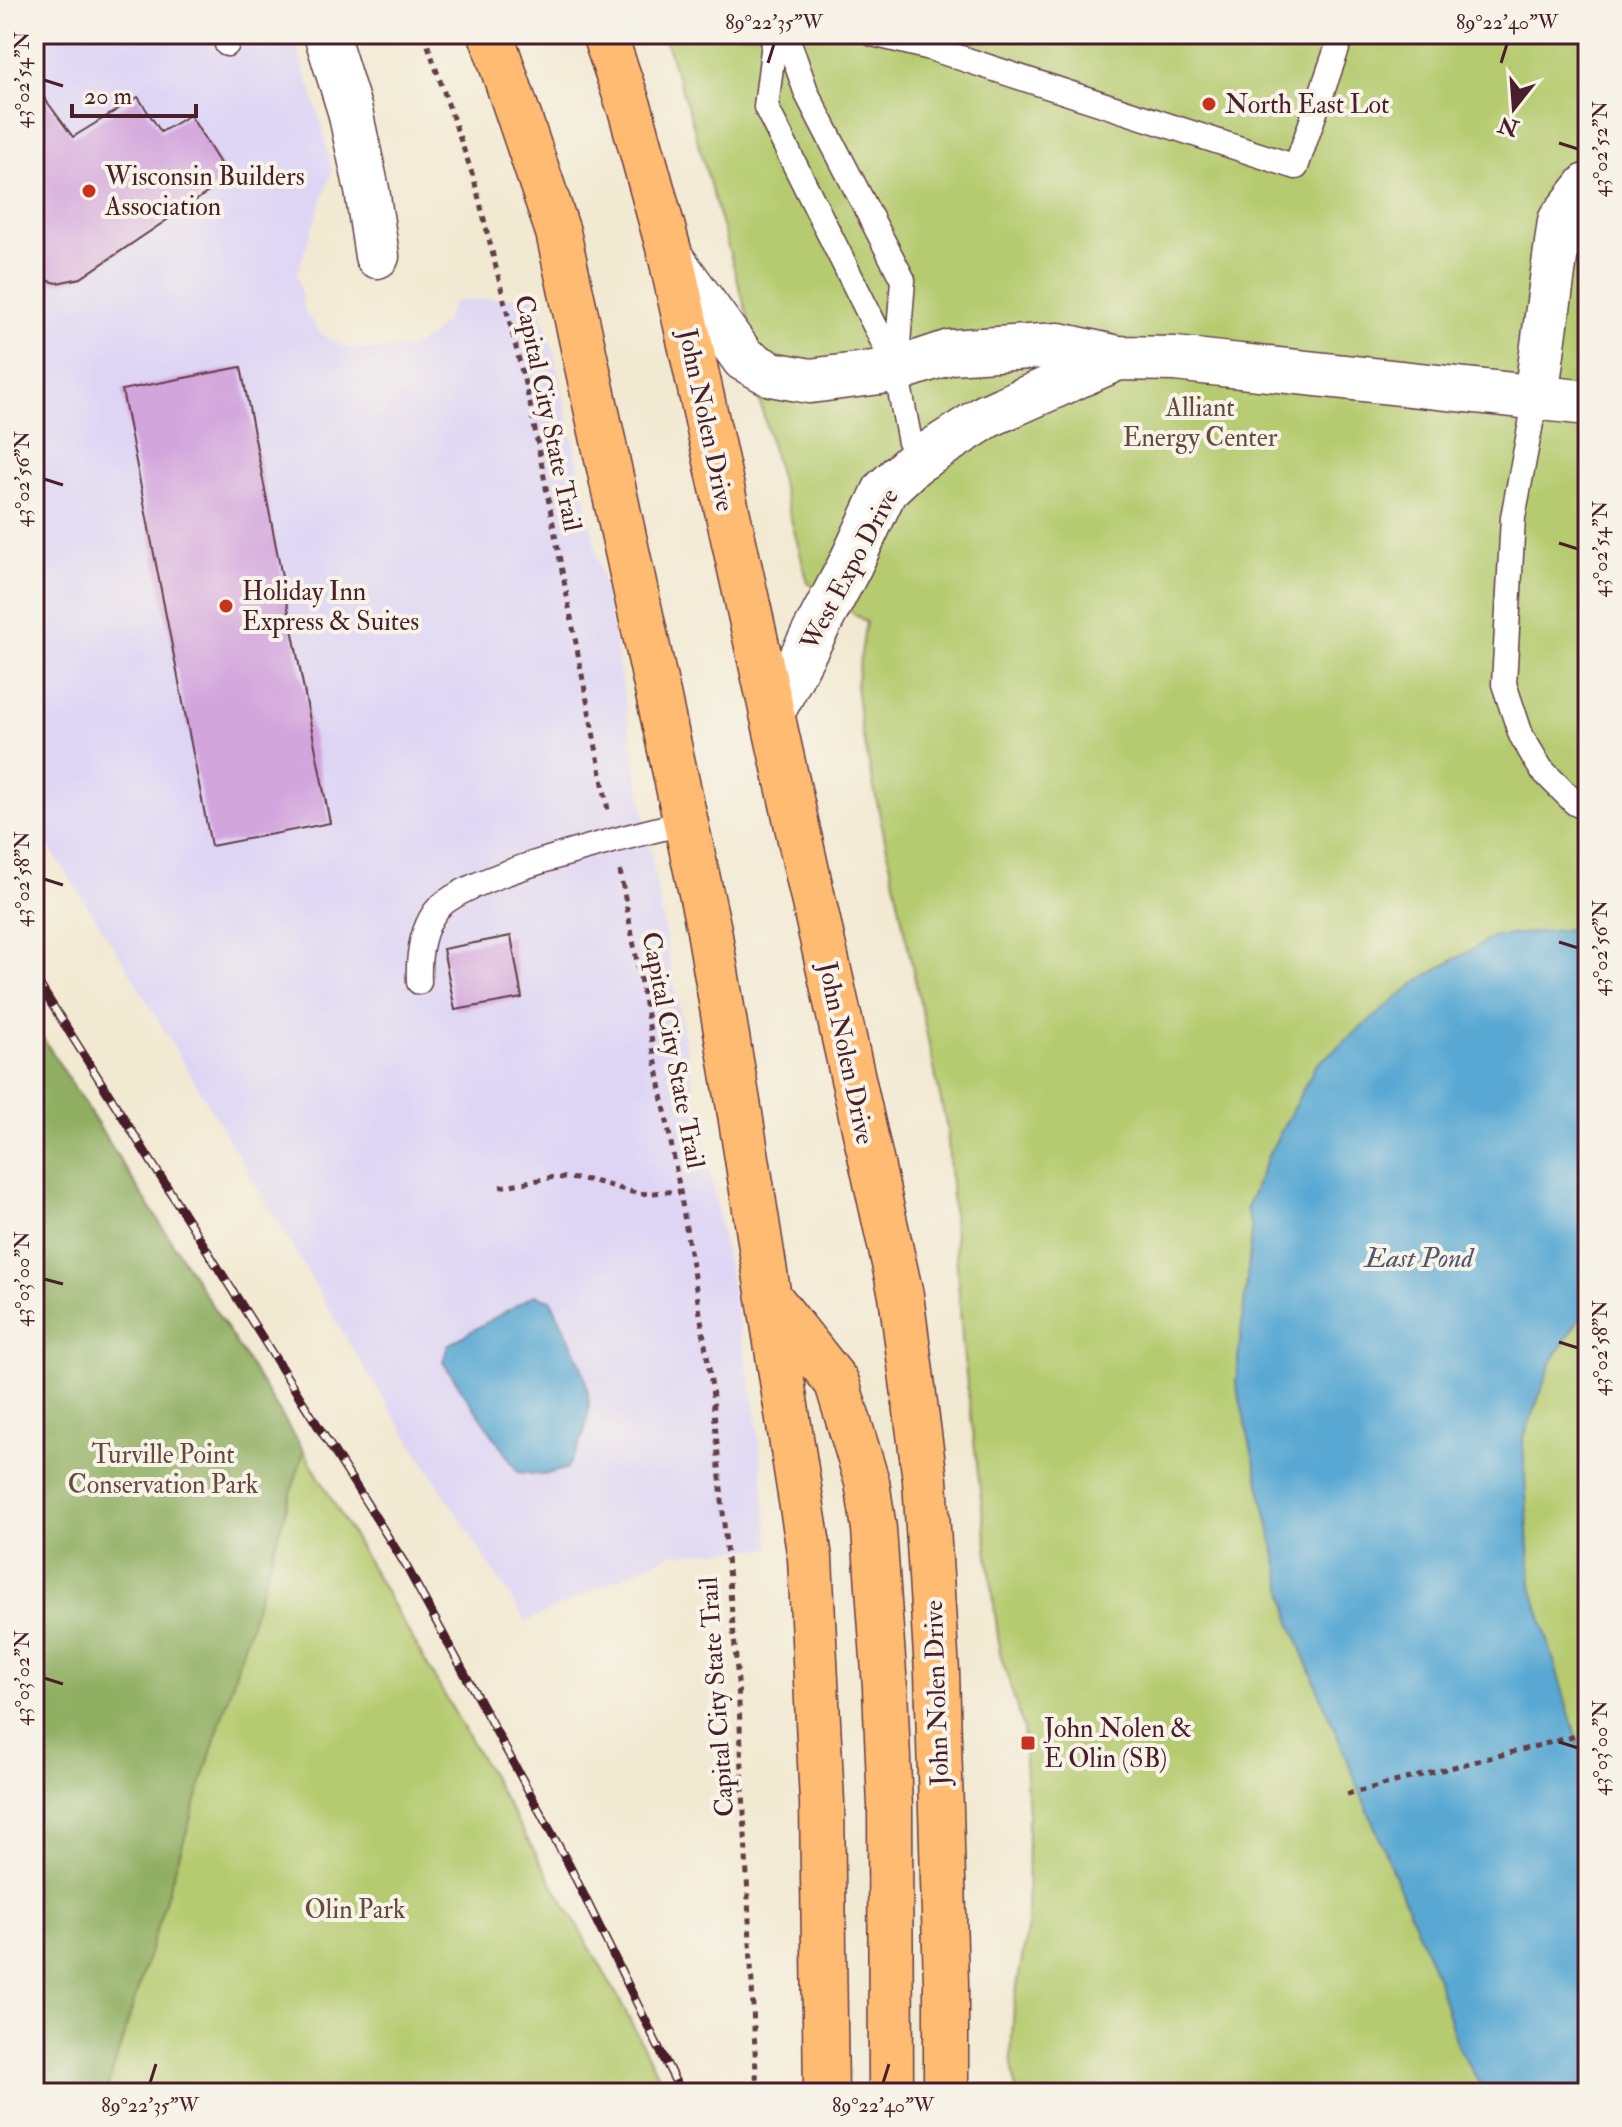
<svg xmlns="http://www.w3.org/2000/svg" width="1622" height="2127" viewBox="0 0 1622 2127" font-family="'IM FELL Double Pica',serif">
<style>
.built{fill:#ded5f5}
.green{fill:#b6cb6f;stroke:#80754d;stroke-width:2}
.forest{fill:#90af62;stroke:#6d6746;stroke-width:2}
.water{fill:#59a8d3;stroke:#52647f;stroke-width:2}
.building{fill:#d3a5dd}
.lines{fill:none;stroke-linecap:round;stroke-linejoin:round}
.lane-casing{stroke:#633d44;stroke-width:27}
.street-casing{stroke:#633d44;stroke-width:47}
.primary-casing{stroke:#633d44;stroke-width:47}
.path{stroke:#633d44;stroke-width:5;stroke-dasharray:6 6;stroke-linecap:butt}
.lane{stroke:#fff;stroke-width:24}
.street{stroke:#fff;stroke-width:44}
.primary{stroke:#ffbb71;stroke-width:44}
.rail-casing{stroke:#4a1f2b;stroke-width:9}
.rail{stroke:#f7f3e8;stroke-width:6;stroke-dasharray:18;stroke-linecap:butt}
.ticks{fill:none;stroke:#4a1f2b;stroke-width:3}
.poi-dot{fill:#c8321e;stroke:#f7f3e8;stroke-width:3}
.labels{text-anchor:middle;stroke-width:8;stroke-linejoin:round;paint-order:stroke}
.poi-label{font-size:26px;fill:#4a1f2b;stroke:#f7f3e8;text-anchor:start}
.park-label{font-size:26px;fill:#654a3c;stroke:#f7f3e8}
.street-label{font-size:26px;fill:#4a1f2b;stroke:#f7f3e8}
.water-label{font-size:28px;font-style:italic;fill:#50566e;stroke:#f7f3e8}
.neatline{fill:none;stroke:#4a1f2b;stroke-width:3}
.ticks-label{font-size:20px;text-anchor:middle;fill:#4a1f2b}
</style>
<rect width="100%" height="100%" fill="#f7f3e8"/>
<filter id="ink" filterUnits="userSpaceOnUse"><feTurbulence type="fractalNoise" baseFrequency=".0125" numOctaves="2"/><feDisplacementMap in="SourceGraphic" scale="16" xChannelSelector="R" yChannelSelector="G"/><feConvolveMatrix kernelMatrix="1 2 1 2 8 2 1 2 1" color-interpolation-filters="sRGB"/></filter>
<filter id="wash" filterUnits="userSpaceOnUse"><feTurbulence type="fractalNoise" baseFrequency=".006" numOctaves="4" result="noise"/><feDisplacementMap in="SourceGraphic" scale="32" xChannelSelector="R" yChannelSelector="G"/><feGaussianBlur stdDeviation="1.8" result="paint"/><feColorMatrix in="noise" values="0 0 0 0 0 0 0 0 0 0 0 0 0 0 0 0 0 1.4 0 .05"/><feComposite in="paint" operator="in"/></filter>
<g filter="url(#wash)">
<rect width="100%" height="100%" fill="#f2e9d2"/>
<path class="built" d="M34 34H293L322 125 332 171 297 273 305 312 320 333 345 348 384 350 410 348 430 337 446 320 453 302 536 295 553 351 573 438 612 625 667 946 756 1413 770 1548 671 1554 526 1622 362 1365 122 959 34 823Z"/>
<path class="green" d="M663 34H1588V2093H1016L1011 2056 1014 2004 1027 1930 1028 1815 1023 1727 1000 1653 963 1351 947 1129 862 732 856 685 866 622 808 583 758 395 756 345 691 118Z
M34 1024 304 1451 617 1995 667 2093H34Z"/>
<path class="forest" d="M34 1024 304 1451 106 2093H34Z"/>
<path class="water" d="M1588 927V1305L1552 1361 1523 1440 1531 1583 1588 1777V2093H1486L1458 2048 1438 1981 1292 1626 1236 1382 1252 1231 1246 1210 1268 1156 1316 1065 1419 980 1493 937Z
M534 1295 551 1300C580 1364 611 1402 566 1469L543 1475 518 1472 443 1362 448 1345Z"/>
<g id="blocks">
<path class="building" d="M34 84 73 137 138 97 161 132 190 115 229 178 81 278 57 283 34 277Z
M241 367 330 823 211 846 122 390Z
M511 936 522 998 455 1010 443 949Z"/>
</g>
</g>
<g filter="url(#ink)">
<use href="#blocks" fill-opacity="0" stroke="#633d44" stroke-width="2"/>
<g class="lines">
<g class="lane-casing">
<path id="lane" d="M224 34 227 44
M775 34 766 107 896 368
M786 34 807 94 903 280 896 370 914 463
M873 34 927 47 1296 167 1342 34
M1536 397 1513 517 1504 684 1521 735 1541 769 1575 803 1588 809
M419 982C418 959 421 932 435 912 461 875 636 835 686 822"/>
</g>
<g class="street-casing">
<path id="street" d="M326 34 350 111 367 190 377 256
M671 258 744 359 771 374 810 381 896 370 950 352 1059 345 1118 358 1175 359 1588 403
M1536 397 1560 221 1588 185
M772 713 850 565 885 490 914 463 987 416 1118 358"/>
</g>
<g class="primary-casing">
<path id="primary" d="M491 34 558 232 709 930 740 1114 810 1558 822 1803 826 2093
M604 34 631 112 671 258 901 1295 925 1480 937 1672 946 1983V2093
M770 1298 837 1383 867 1482 874 1529 885 1688 890 1807 891 2093"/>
</g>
<path class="path" d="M424 34 474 179 530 404 608 810
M620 871 680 1191 712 1387 738 1682 757 2093
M500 1187 554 1177 590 1180 639 1194 680 1191
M34 1536 40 1546 34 1570
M1347 1794 1588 1733"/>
<use href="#lane" class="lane"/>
<use href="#street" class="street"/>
<use href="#primary" class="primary"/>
<g class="rail-casing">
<path id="rail" d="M34 976 405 1564 570 1867 681 2093"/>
</g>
<use href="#rail" class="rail"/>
</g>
</g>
<path class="ticks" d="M768 63 774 44M1501 63 1507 44M44 80 63 86M1559 143 1578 149M44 479 63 485M1559 543 1578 549M44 879 63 885M1559 942 1578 948M44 1279 63 1284M1559 1342 1578 1348M44 1678 63 1684M1559 1742 1578 1748M150 2083 156 2064M883 2083 889 2064"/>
<g class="poi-dot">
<circle cx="1209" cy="104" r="8"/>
<circle cx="89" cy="191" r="8"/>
<circle cx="226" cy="606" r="8"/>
<rect x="1020" y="1735" width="16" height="16" rx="4"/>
</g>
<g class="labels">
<g class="poi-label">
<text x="1225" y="113">North East Lot</text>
<text x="105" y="185">Wisconsin Builders<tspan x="105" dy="30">Association</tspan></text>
<text x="242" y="600">Holiday Inn<tspan x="242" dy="30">Express &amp; Suites</tspan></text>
<text x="1044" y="1737">John Nolen &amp;<tspan x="1044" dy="30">E Olin (SB)</tspan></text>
</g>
<g class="park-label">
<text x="1200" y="416">Alliant<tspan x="1200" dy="30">Energy Center</tspan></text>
<text x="163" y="1463">Turville Point<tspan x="163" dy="30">Conservation Park</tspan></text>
<text x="355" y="1918">Olin Park</text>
</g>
<g class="street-label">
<text transform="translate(549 413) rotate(78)" y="9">Capital City State Trail</text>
<text transform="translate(707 420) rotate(78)" y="9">John Nolen Drive</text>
<text transform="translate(849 569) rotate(-62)" y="9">West Expo Drive</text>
<text transform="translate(674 1050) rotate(79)" y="9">Capital City State Trail</text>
<text transform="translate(847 1053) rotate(78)" y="9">John Nolen Drive</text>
<text transform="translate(936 1693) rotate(-92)" y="9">John Nolen Drive</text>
<text transform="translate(716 1697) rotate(-94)" y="9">Capital City State Trail</text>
</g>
<g class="water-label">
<text x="1419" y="1267">East Pond</text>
</g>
</g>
<rect width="1622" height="2127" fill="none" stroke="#f7f3e8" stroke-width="88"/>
<g transform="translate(1514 108) rotate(197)" stroke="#f7f3e8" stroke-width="6" paint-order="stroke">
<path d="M0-6L14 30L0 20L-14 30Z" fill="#4a1f2b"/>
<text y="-12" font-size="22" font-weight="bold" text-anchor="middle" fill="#4a1f2b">N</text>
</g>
<path d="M72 104v12h124v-12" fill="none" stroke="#4a1f2b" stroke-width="4"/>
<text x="84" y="104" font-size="24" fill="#4a1f2b" stroke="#f7f3e8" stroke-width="6" paint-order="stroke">20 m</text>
<rect x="44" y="44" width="1534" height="2039" class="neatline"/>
<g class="ticks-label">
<text x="774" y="29">89°22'35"W</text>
<text x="1507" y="29">89°22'40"W</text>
<text transform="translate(22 80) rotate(-90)" y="7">43°02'54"N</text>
<text transform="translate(1600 149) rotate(-90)" y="7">43°02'52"N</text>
<text transform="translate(22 479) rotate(-90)" y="7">43°02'56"N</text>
<text transform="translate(1600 549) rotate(-90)" y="7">43°02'54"N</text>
<text transform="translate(22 879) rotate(-90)" y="7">43°02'58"N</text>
<text transform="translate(1600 948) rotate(-90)" y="7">43°02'56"N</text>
<text transform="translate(22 1279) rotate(-90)" y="7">43°03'00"N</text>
<text transform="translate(1600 1348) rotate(-90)" y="7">43°02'58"N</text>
<text transform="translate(22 1678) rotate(-90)" y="7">43°03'02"N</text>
<text transform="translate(1600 1748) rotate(-90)" y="7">43°03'00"N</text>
<text x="150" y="2112">89°22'35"W</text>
<text x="883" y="2112">89°22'40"W</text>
</g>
</svg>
